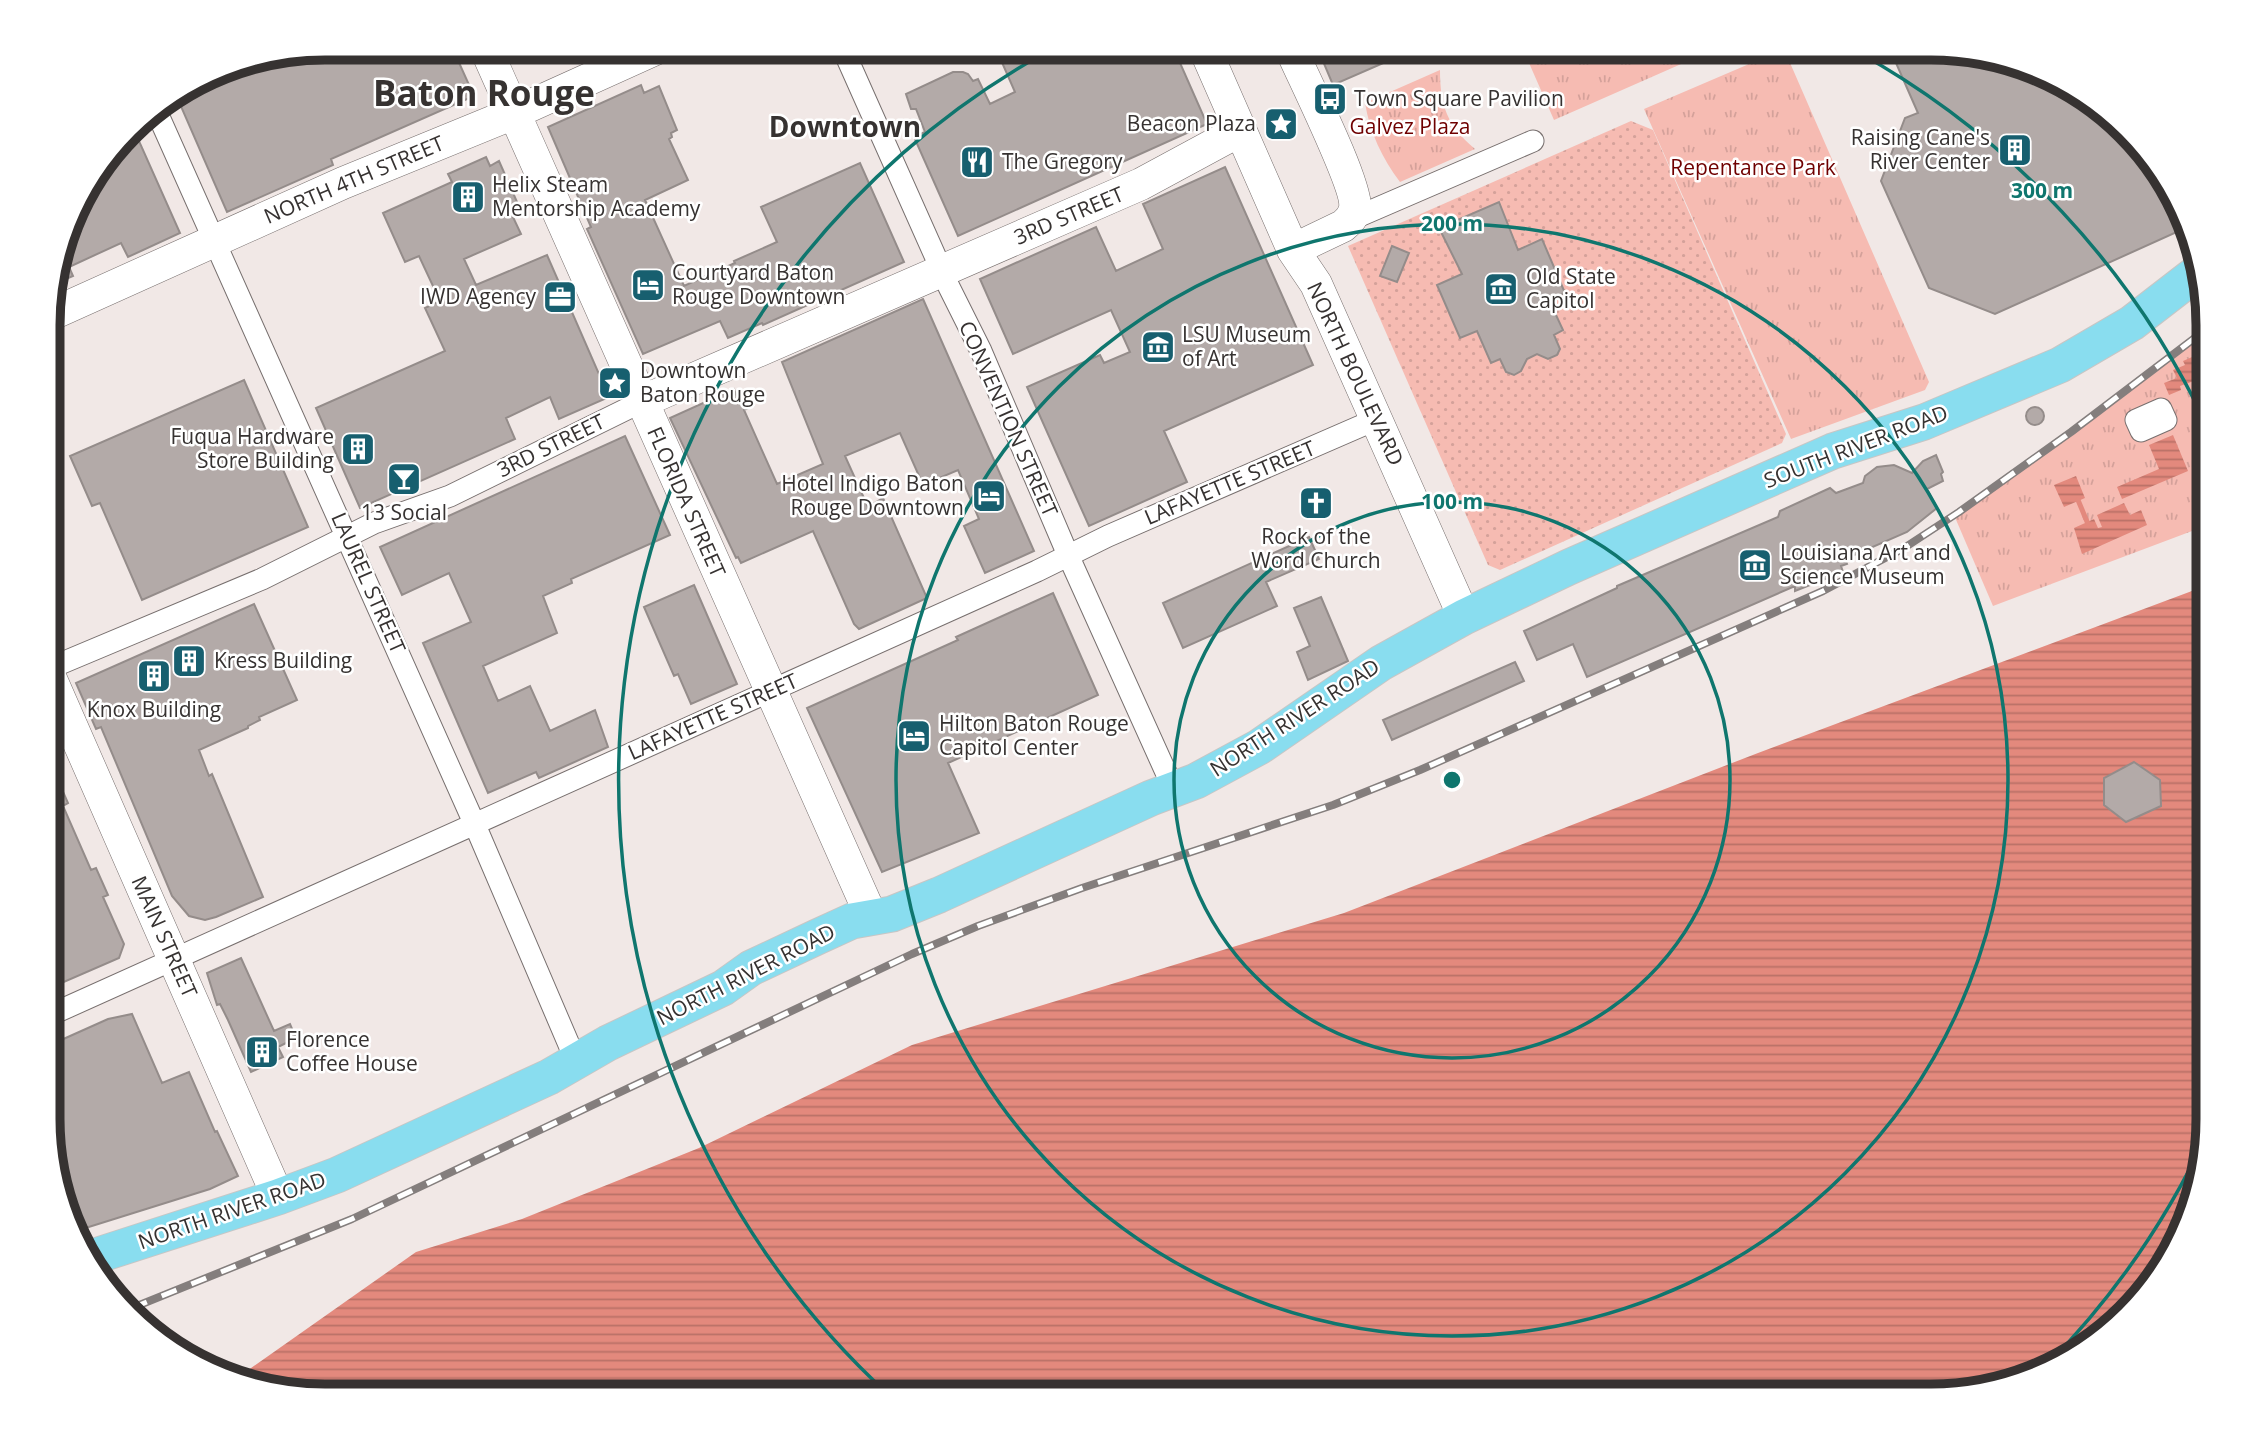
<svg xmlns="http://www.w3.org/2000/svg" width="2256" height="1443" viewBox="0 0 2256 1443" font-family="'Open Sans',sans-serif">
<style>
.grass{fill:url(#grass-dots)}
.park{fill:url(#park-tufts)}
.water{fill:url(#water-rules)}
.lines{fill:none;stroke-linecap:round;stroke-linejoin:round}
.stream{stroke:#e3897d;stroke-width:5}
.building{fill:#b3aaa8;stroke:#948c8a;stroke-width:2}
.street-casing{stroke:#776f6e;stroke-width:23}
.secondary-casing{stroke:#776f6e;stroke-width:33}
.primary-casing{stroke:#c7c6c5;stroke-width:37}
.street{stroke:#fff;stroke-width:21}
.secondary{stroke:#fff;stroke-width:32}
.primary{stroke:#89ddef;stroke-width:35}
.rail-casing{stroke:#847e7d;stroke-width:8}
.rail{stroke:#fff;stroke-width:5;stroke-dasharray:16;stroke-linecap:butt}
.ring{fill:none;stroke:#0f766e;stroke-width:3.5}
.labels{text-anchor:middle;stroke-width:5;stroke-linejoin:round;paint-order:stroke}
.poi-label{font-size:21px;fill:#363231;stroke:#fff;text-anchor:start}
.park-label{font-size:21px;fill:#6f0000;stroke:#fff}
.street-label{font-size:21px;fill:#363231;stroke:#fff}
.district-label{font-size:28px;font-weight:bold;fill:#363231;stroke:#fff}
.town-label{font-size:35px;font-weight:bold;fill:#363231;stroke:#fff}
.rim{fill:none;stroke:#363231;stroke-width:9}
.centre{fill:#0f766e;stroke:#fff;stroke-width:3.5}
.ring-label{font-size:21px;text-anchor:middle;font-weight:bold;fill:#0f766e;stroke:#fff;stroke-width:5;stroke-linejoin:round;paint-order:stroke}
</style>
<defs>
<pattern id="grass-dots" width="8" height="8" patternUnits="userSpaceOnUse" patternTransform="scale(1.75)"><rect width="8" height="8" fill="#f6bbb2"/><path d="M2 2h.1M6 6h.1" fill="none" stroke="#d4a19a" stroke-width="1.8" stroke-linecap="round"/></pattern>
<pattern id="park-tufts" width="24" height="20" patternUnits="userSpaceOnUse" patternTransform="scale(1.75)"><rect width="24" height="20" fill="#f6bbb2"/><path d="M3 7l-1-3M5 7V3M7 7l1-3M15 17l-1-3M17 17v-4M19 17l1-3" fill="none" stroke="#d4a19a"/></pattern>
<pattern id="water-rules" width="6" height="5" patternUnits="userSpaceOnUse" patternTransform="scale(1.75)"><rect width="6" height="5" fill="#e3897d"/><path d="M0 2.5h6" fill="none" stroke="#b97167"/></pattern>
</defs>
<rect width="100%" height="100%" fill="#f1e8e6"/>
<path class="grass" d="M1631 121 1653 130 1786 434 1782 443 1500 570 1488 565 1348 246Z"/>
<path class="park" d="M1522 47H1712L1713 50 1554 120Z
M1784 49 1929 382 1925 390 1791 439 1644 109Z
M1440 70C1440 106 1447 125 1475 149L1400 182C1382 158 1370 133 1365 103Z
M2208 328V525L1993 606 1954 515Z"/>
<path class="water" d="M2208 350V376L2180 386 2181 390 2169 395 2164 383 2177 378 2173 370 2185 365 2183 361Z
M2173 435 2188 471 2122 499 2117 487 2159 469 2149 445Z
M2076 476 2085 498 2064 507 2054 485Z
M2124 503 2130 515 2141 510 2147 525 2082 554 2074 528 2094 519 2098 528 2102 527 2097 515Z
M2208 585V1136L2194 1207 2162 1272 2070 1359 1949 1395 324 1396 234 1380 416 1252 522 1219 699 1148 912 1045 1344 913 1758 753Z"/>
<g class="lines">
<path class="stream" d="M2078 500 2088 524"/>
</g>
<path class="building" d="M324 47H452L474 96 331 159 333 165 227 212 176 95 219 68Z
M1007 47H1173L1207 124 958 236 914 137 925 132 916 109H911L906 94 953 72H963L968 74 973 81 978 79 990 104 1015 92 997 51Z
M1317 47H1420L1333 85Z
M1889 47H1932L2020 62 2085 94 2172 186 2183 222 2179 231 1995 314 1929 288 1881 181 1905 118 1918 113Z
M641 85 644 93 659 86 677 130 671 133 672 137 669 139 688 180 645 200 684 286 735 263 734 261 777 242 761 207 860 163 904 262 763 325 762 323 728 338 720 321 643 354 587 229 591 227 548 127Z
M124 138 128 146 139 141 180 233 128 257 121 243 69 267 73 276 50 286 75 204 99 193 93 179Z
M486 157 490 166 499 161 521 211 512 215 521 234 464 259 476 285 547 255 609 397 559 419 550 397 506 418 515 439 360 508 316 408 445 351 425 308 440 301 419 256 405 262 383 213 452 182 448 174Z
M1225 167 1313 365 1164 431 1187 482 1089 526 1027 387 1100 355 1104 363 1130 352 1111 310 1013 354 980 279 1096 227 1116 271 1163 249 1143 204Z
M1499 202 1518 250 1542 239 1565 293 1549 300 1563 330 1554 335 1560 349 1557 355 1548 359 1537 354 1527 359 1521 371 1514 375 1506 372 1500 359 1491 363 1477 331 1460 338 1437 285 1462 274 1439 228Z
M1392 246 1409 253 1397 282 1380 276Z
M923 299 1034 551 985 573 964 526 979 519 958 470 923 485 900 433 845 456 868 507 883 498 927 598 859 629 854 624 813 531 741 563 738 557 736 558 670 418 734 389 737 397 746 393 753 406 744 410 777 484 823 464 782 362Z
M244 380 308 527 142 600 100 503 92 506 70 456Z
M2026 416a9 9 0 1 1 18 0a9 9 0 1 1-18 0Z
M625 436 670 535 571 579 572 583 543 596 557 633 483 666 498 701 530 686 550 731 595 710 608 747 539 778 536 772 488 793 423 643 471 622 449 573 402 595 380 547Z
M1936 455 1943 472 1941 474 1943 481 1927 489 1937 508 1907 532 1845 559 1847 564 1841 566 1843 572 1795 591V586L1587 677 1573 644 1537 660 1524 631 1617 588V586L1778 517 1780 511 1830 488 1836 493 1863 483 1865 476 1877 467 1894 465 1912 473 1923 461Z
M1309 537 1319 559 1266 582 1277 606 1183 648 1163 603Z
M694 585 737 684 691 704 678 674 674 676 644 607Z
M1053 593 1098 695 948 763 979 833 882 872 807 708 958 640 956 637Z
M1321 597 1348 661 1308 680 1297 652 1310 646 1294 608Z
M254 604 297 700 259 717 260 720 248 726V728L199 750 209 776 212 774 263 897 216 917 205 920 189 916 172 896 101 727 96 729 76 683Z
M1515 662 1524 681 1392 740 1383 720Z
M50 762 68 803 63 806 91 870 96 868 108 895 103 897 124 944 119 958 50 988Z
M2134 762 2160 780 2161 806 2126 822 2104 805V778Z
M241 958 274 1031 290 1024 296 1038 278 1047 283 1057 251 1072 228 1020 220 1004 217 1005 207 973Z
M132 1014 162 1083 189 1072 215 1132 217 1131 238 1176 210 1189 76 1231 50 1154V1045L108 1019Z"/>
<g class="lines">
<g class="street-casing">
<path id="street" d="M842 47 949 287 981 351 1068 555 1174 790
M155 108 475 825 576 1061
M1350 220 1533 141
M2161 409 2166 420 2141 431 2136 420Z
M50 668 262 579 374 523 450 496 641 402
M50 1015 1037 571 1108 536 1377 419"/>
</g>
<g class="secondary-casing">
<path id="secondary" d="M485 47 872 918
M1204 47 1293 250 1316 284 1464 617
M1290 47C1302 75 1358 186 1355 208 1354 216 1349 221 1343 226L1293 250
M50 315 343 183 514 113 660 47
M641 402 1141 184 1241 130
M50 677 278 1197"/>
</g>
<g class="primary-casing">
<path id="primary" d="M86 1259 278 1197 337 1175 549 1077 608 1043 723 988 751 968 817 937 852 921 892 914 939 895 1151 798 1196 781 1259 747 1381 663 1464 617 1569 567 1833 451 1924 422 2060 365 2132 323 2198 272"/>
</g>
<use href="#street" class="street"/>
<use href="#secondary" class="secondary"/>
<use href="#primary" class="primary"/>
<g class="rail-casing">
<path id="rail" d="M132 1308 352 1219 912 954 978 926 1082 888 1333 805 1420 770 1823 591 1904 548 1959 512 2071 432 2208 328"/>
</g>
<use href="#rail" class="rail"/>
</g>
<g class="ring">
<circle cx="1452" cy="780" r="278"/>
<circle cx="1452" cy="780" r="556"/>
<path d="M2208 1132A834 834 0 0 1 2047 1365M889 1395A834 834 0 0 1 1048 51M1856 51A834 834 0 0 1 2208 428"/>
</g>
<defs>
<g id="bus-square" transform="scale(1.75)"><rect x="-9" y="-9" width="18" height="18" rx="4" fill="#175f6f" stroke="#fff"/><path d="M-5-6H5V4H4V6H2V4H-2V6H-4V4H-5ZM-3.5-4V0h7V-4ZM-3.5 1.2v1.5H-2V1.2ZM2 1.2v1.5H3.5V1.2Z" fill="#fff"/></g>
<g id="sight-square" transform="scale(1.75)"><rect x="-9" y="-9" width="18" height="18" rx="4" fill="#175f6f" stroke="#fff"/><path d="M0-6L1.8-2.2L6-1.7L2.9 1.2L3.7 5.4L0 3.3L-3.7 5.4L-2.9 1.2L-6-1.7L-1.8-2.2Z" fill="#fff"/></g>
<g id="building-square" transform="scale(1.75)"><rect x="-9" y="-9" width="18" height="18" rx="4" fill="#175f6f" stroke="#fff"/><path d="M-4-6H4V6H1V3H-1V6H-4ZM-2.5-4.3h1.7v1.8h-1.7ZM.8-4.3h1.7v1.8H.8ZM-2.5-1h1.7V.8h-1.7ZM.8-1h1.7V.8H.8Z" fill="#fff"/></g>
<g id="restaurant-square" transform="scale(1.75)"><rect x="-9" y="-9" width="18" height="18" rx="4" fill="#175f6f" stroke="#fff"/><path d="M-5-6h1v4h1v-4h1v4h1v-4h1v5L-1.5 .5V6h-2V.5L-5-1ZM5-6V6H3V1.5H1.5Q1.5-4 5-6Z" fill="#fff"/></g>
<g id="hotel-square" transform="scale(1.75)"><rect x="-9" y="-9" width="18" height="18" rx="4" fill="#175f6f" stroke="#fff"/><path d="M-6-4.5h1.5V1H6V5H4.5V3h-9V5H-6ZM-4 0a1.8 1.8 0 1 1 3.6 0ZM.5 0V-2.5h3Q6-2.5 6 0Z" fill="#fff"/></g>
<g id="museum-square" transform="scale(1.75)"><rect x="-9" y="-9" width="18" height="18" rx="4" fill="#175f6f" stroke="#fff"/><path d="M0-6L6-3V-2H-6V-3ZM-5-1h2V3h-2ZM-1-1h2V3h-2ZM3-1h2V3H3ZM-6 4H6V6H-6Z" fill="#fff"/></g>
<g id="office-square" transform="scale(1.75)"><rect x="-9" y="-9" width="18" height="18" rx="4" fill="#175f6f" stroke="#fff"/><path d="M-6-3h4V-5.5h4V-3h4V5H-6ZM-1-4.5V-3h2v-1.5ZM-6 0V1H6V0Z" fill="#fff"/></g>
<g id="bar-square" transform="scale(1.75)"><rect x="-9" y="-9" width="18" height="18" rx="4" fill="#175f6f" stroke="#fff"/><path d="M-6-5H6L.8 .8V4.5H3.5V6h-7V4.5H-.8V.8Z" fill="#fff"/></g>
<g id="church-square" transform="scale(1.75)"><rect x="-9" y="-9" width="18" height="18" rx="4" fill="#175f6f" stroke="#fff"/><path d="M-1.2-6h2.4v3.5h3.3v2.4h-3.3V6h-2.4V-.1h-3.3v-2.4h3.3Z" fill="#fff"/></g>
</defs>
<g fill-rule="evenodd">
<use href="#bus-square" x="1330" y="99"/>
<use href="#sight-square" x="1281" y="124"/>
<use href="#building-square" x="2015" y="150"/>
<use href="#restaurant-square" x="977" y="162"/>
<use href="#building-square" x="468" y="197"/>
<use href="#hotel-square" x="648" y="285"/>
<use href="#museum-square" x="1501" y="289"/>
<use href="#office-square" x="560" y="297"/>
<use href="#museum-square" x="1158" y="347"/>
<use href="#sight-square" x="615" y="383"/>
<use href="#building-square" x="358" y="449"/>
<use href="#bar-square" x="404" y="479"/>
<use href="#hotel-square" x="989" y="496"/>
<use href="#church-square" x="1316" y="503"/>
<use href="#museum-square" x="1755" y="565"/>
<use href="#building-square" x="189" y="661"/>
<use href="#building-square" x="154" y="676"/>
<use href="#hotel-square" x="914" y="736"/>
<use href="#building-square" x="262" y="1052"/>
</g>
<g class="labels">
<g class="poi-label">
<text x="1354" y="106">Town Square Pavilion</text>
<text x="1256" y="131" text-anchor="end">Beacon Plaza</text>
<text x="1990" y="145" text-anchor="end">Raising Cane's<tspan x="1990" dy="24">River Center</tspan></text>
<text x="1002" y="169">The Gregory</text>
<text x="492" y="192">Helix Steam<tspan x="492" dy="24">Mentorship Academy</tspan></text>
<text x="672" y="280">Courtyard Baton<tspan x="672" dy="24">Rouge Downtown</tspan></text>
<text x="1526" y="284">Old State<tspan x="1526" dy="24">Capitol</tspan></text>
<text x="536" y="304" text-anchor="end">IWD Agency</text>
<text x="1182" y="342">LSU Museum<tspan x="1182" dy="24">of Art</tspan></text>
<text x="640" y="378">Downtown<tspan x="640" dy="24">Baton Rouge</tspan></text>
<text x="334" y="444" text-anchor="end">Fuqua Hardware<tspan x="334" dy="24">Store Building</tspan></text>
<text x="964" y="491" text-anchor="end">Hotel Indigo Baton<tspan x="964" dy="24">Rouge Downtown</tspan></text>
<text x="404" y="520" text-anchor="middle">13 Social</text>
<text x="1316" y="544" text-anchor="middle">Rock of the<tspan x="1316" dy="24">Word Church</tspan></text>
<text x="1780" y="560">Louisiana Art and<tspan x="1780" dy="24">Science Museum</tspan></text>
<text x="214" y="668">Kress Building</text>
<text x="154" y="717" text-anchor="middle">Knox Building</text>
<text x="939" y="731">Hilton Baton Rouge<tspan x="939" dy="24">Capitol Center</tspan></text>
<text x="286" y="1047">Florence<tspan x="286" dy="24">Coffee House</tspan></text>
</g>
<g class="park-label">
<text x="1410" y="134">Galvez Plaza</text>
<text x="1753" y="175">Repentance Park</text>
</g>
<g class="street-label">
<text transform="translate(354 180) rotate(-23)" y="7">NORTH 4TH STREET</text>
<text transform="translate(1069 216) rotate(-23)" y="7">3RD STREET</text>
<text transform="translate(1355 374) rotate(65)" y="7">NORTH BOULEVARD</text>
<text transform="translate(1008 419) rotate(66)" y="7">CONVENTION STREET</text>
<text transform="translate(551 446) rotate(-26)" y="7">3RD STREET</text>
<text transform="translate(1856 447) rotate(-21)" y="7">SOUTH RIVER ROAD</text>
<text transform="translate(1230 483) rotate(-23)" y="7">LAFAYETTE STREET</text>
<text transform="translate(686 502) rotate(66)" y="7">FLORIDA STREET</text>
<text transform="translate(368 583) rotate(66)" y="7">LAUREL STREET</text>
<text transform="translate(713 717) rotate(-24)" y="7">LAFAYETTE STREET</text>
<text transform="translate(1295 718) rotate(-33)" y="7">NORTH RIVER ROAD</text>
<text transform="translate(164 937) rotate(66)" y="7">MAIN STREET</text>
<text transform="translate(746 975) rotate(-27)" y="7">NORTH RIVER ROAD</text>
<text transform="translate(232 1211) rotate(-19)" y="7">NORTH RIVER ROAD</text>
</g>
<g class="district-label">
<text x="845" y="137">Downtown</text>
</g>
<g class="town-label">
<text x="484" y="106">Baton Rouge</text>
</g>
</g>
<path d="M0 0H2256V1443H0ZM325 60H1931A265 265 0 0 1 2196 325V1119A265 265 0 0 1 1931 1384H325A265 265 0 0 1 60 1119V325A265 265 0 0 1 325 60Z" fill="#fff" fill-rule="evenodd"/>
<path class="rim" d="M325 60H1931A265 265 0 0 1 2196 325V1119A265 265 0 0 1 1931 1384H325A265 265 0 0 1 60 1119V325A265 265 0 0 1 325 60Z"/>
<circle cx="1452" cy="780" r="10" class="centre"/>
<g class="ring-label">
<text x="2042" y="198">300 m</text>
<text x="1452" y="231">200 m</text>
<text x="1452" y="509">100 m</text>
</g>
</svg>
